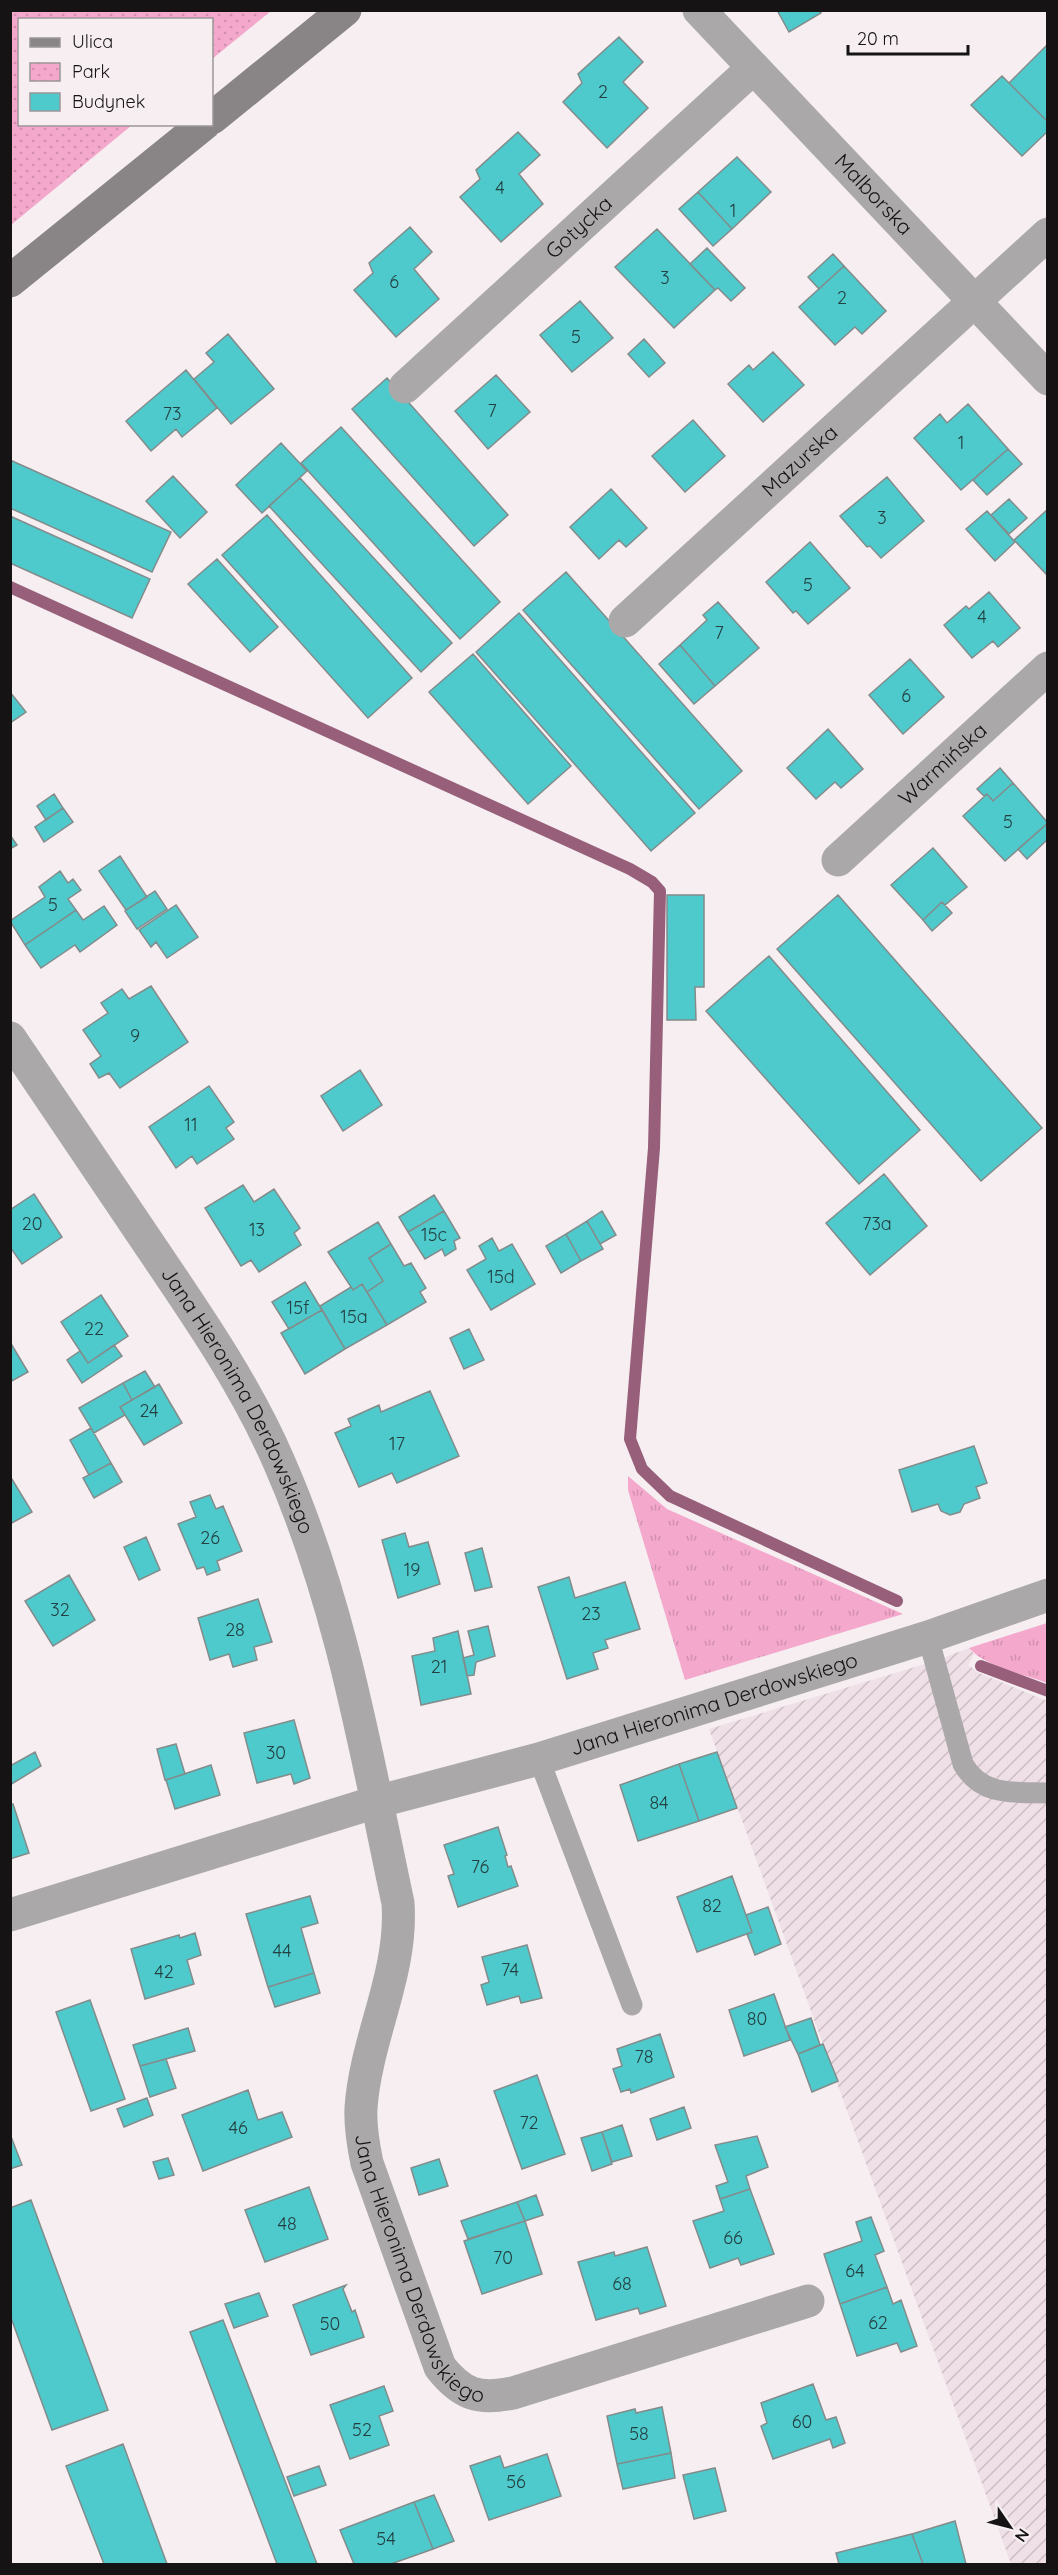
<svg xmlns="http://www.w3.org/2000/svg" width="1058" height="2575" viewBox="0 0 1058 2575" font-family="Quicksand,sans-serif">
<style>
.industrial{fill:url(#industrial-furrows)}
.grass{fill:url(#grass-tufts)}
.park{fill:url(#park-dots)}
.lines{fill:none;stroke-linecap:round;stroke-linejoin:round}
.stream{stroke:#975f7a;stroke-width:12}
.building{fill:#4ecacc;stroke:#838b8b;stroke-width:1.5}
.lane{stroke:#aba8a9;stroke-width:21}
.street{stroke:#aba8a9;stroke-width:33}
.secondary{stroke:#898587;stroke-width:33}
.labels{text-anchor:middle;stroke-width:4.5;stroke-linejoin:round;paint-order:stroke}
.number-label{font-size:18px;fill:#234142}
.street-label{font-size:21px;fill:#151314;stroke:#f6eef1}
</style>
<defs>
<pattern id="industrial-furrows" width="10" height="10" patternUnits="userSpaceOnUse" patternTransform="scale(1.5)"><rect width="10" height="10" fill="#efdfe6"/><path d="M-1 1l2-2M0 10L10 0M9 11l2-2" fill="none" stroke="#ccbec4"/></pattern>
<pattern id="grass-tufts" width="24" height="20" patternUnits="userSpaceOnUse" patternTransform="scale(1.5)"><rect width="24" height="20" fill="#f4a8cc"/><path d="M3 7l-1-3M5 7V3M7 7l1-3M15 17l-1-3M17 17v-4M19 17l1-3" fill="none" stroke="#d090ae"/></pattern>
<pattern id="park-dots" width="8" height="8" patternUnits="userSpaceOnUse" patternTransform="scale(1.5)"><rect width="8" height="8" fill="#f4a8cc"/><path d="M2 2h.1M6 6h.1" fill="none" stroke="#d090ae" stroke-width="1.8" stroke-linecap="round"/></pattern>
</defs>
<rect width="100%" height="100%" fill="#f6eef1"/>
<path class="industrial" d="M969 1648 974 1654 968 1665 979 1673 1047 1701V2564H1011L709 1729 935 1661Z"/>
<path class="grass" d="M628 1476 667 1509 903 1614 685 1680 628 1490Z
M1047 1623V1683C1026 1675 984 1666 969 1648Z"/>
<path class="park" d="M11 10H271V11L212 59V20H20V124L132 125 11 225Z"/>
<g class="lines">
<path class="stream" d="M10 587 630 869 652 882 660 891 654 1148 630 1439 642 1469 670 1496 897 1601
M981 1666 1048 1691"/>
</g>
<path class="building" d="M777 10H820L821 13 789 32Z
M619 37 643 62 623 82 648 108 607 148 563 102 582 83 578 74Z
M1048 44V122L1009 83Z
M1002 76 1048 122V131L1022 156 971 105Z
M518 132 540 155 519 174 543 204 501 242 460 197 480 179 476 170Z
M737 157 771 192 732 229 698 192Z
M698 192 732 229 713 246 679 209Z
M410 227 432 252 414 269 439 299 396 337 354 290 373 273 369 263Z
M657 229 715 290 674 328 615 267Z
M707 248 745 288 731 301 718 288 715 290 690 264Z
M833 254 844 266 819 289 808 277Z
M844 266 886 311 862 334 855 327 835 345 799 307Z
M580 301 613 338 572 372 540 335Z
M228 334 274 389 231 424 194 379 214 362 206 353Z
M644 339 665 363 649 377 628 354Z
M773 352 804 385 763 422 728 384 749 365 753 370Z
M186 370 217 408 182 437 176 429 151 451 126 421Z
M496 375 530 412 488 449 455 411Z
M387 378 508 515 474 546 352 409Z
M968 404 1008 449 961 490 914 438 940 414 947 423Z
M693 420 725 456 685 492 652 456Z
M341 427 500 602 460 639 301 463Z
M281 443 307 471 262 513 236 485Z
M1008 449 1022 464 987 495 973 480Z
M10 460 171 532 152 572 10 508Z
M173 476 207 512 180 538 146 501Z
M887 477 924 521 881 558 870 546 867 547 840 516Z
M300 478 452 643 421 672 269 506Z
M611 489 647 528 626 547 619 540 599 559 570 527Z
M1009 499 1027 518 1009 534 991 515Z
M1048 509V576L1014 540Z
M987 511 1015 542 995 561 966 529Z
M267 515 412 678 368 718 222 555Z
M10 516 150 579 132 618 10 563Z
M810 542 850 588 808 624 796 611 793 613 766 582Z
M217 559 278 627 250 652 188 584Z
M566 572 742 771 699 809 523 610Z
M989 592 1020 628 998 647 993 641 972 658 944 625 966 606 969 609Z
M718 602 759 648 715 686 680 645 707 620 703 615Z
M519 613 695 813 651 851 476 652Z
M680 645 715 686 694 704 659 664Z
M473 654 571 766 528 804 429 692Z
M910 659 944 697 903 734 869 695Z
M10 692 26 712 10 723Z
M828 729 863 769 841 788 835 782 816 799 787 768Z
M1000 768 1013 783 993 801 987 794 984 796 977 789Z
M1013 783 1048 823 1005 861 963 816 987 794 993 801Z
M54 794 63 808 46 820 37 806Z
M63 808 73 822 44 842 35 827Z
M1048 823V839L1027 859 1018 849Z
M10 835 17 845 10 849Z
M933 848 967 887 945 905 942 902 923 920 891 885Z
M120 856 147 897 126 910 99 871Z
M60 871 68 883 73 879 81 890 68 899 76 910 25 945 10 921 45 897 39 887Z
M155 891 167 909 137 929 125 911Z
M667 895H704V987H695L696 1020H667Z
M838 895 1042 1128 981 1181 777 949Z
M942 902 952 913 932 931 923 920Z
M176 905 198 937 167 958 156 942 151 947 139 930Z
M104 906 117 925 80 952 75 945 41 968 25 945 76 910 83 920Z
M769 956 920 1130 859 1184 706 1011Z
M151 986 188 1042 120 1088 109 1073 99 1078 90 1064 101 1056 83 1030 108 1013 101 1003 122 989 129 999Z
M360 1070 382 1105 343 1131 321 1096Z
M209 1086 234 1122 226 1128 234 1139 197 1164 192 1156 176 1168 149 1127Z
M884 1174 927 1226 870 1275 826 1223Z
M243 1185 254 1202 274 1189 300 1228 294 1233 301 1245 259 1272 251 1260 241 1266 205 1208Z
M34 1194 62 1237 22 1264 10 1247V1210Z
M434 1195 444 1211 408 1232 399 1217Z
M444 1211 460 1238 454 1241 456 1249 445 1256 442 1249 425 1259 408 1232Z
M602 1211 616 1235 600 1244 587 1221Z
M587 1221 603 1249 581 1261 566 1234Z
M378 1222 391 1244 369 1258 383 1281 367 1292 362 1284 353 1290 328 1252Z
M566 1234 581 1261 561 1273 546 1246Z
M492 1238 499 1251 512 1244 535 1284 491 1310 467 1270 486 1259 479 1246Z
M391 1244 404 1266 411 1263 426 1288 420 1292 426 1302 387 1325 367 1292 383 1281 369 1258Z
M305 1282 322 1310 289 1329 272 1302Z
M362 1284 387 1325 345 1349 320 1306 351 1287 353 1290Z
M101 1295 128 1336 88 1363 61 1322Z
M322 1310 345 1349 305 1374 281 1333Z
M469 1329 484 1360 464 1369 450 1338Z
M10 1342 28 1372 10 1382Z
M114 1345 122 1356 82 1383 67 1360 80 1351 88 1363Z
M145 1371 155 1387 132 1400 123 1383Z
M123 1383 132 1400 120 1407 125 1415 94 1433 79 1408Z
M159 1384 182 1423 144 1445 120 1407Z
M430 1391 459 1456 397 1483 392 1473 359 1487 335 1433 351 1426 348 1419 379 1405 381 1412Z
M91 1428 111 1463 89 1475 70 1440Z
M974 1446 987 1483 976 1487 980 1498 964 1504 960 1512 950 1515 941 1511 938 1504 912 1512 899 1470Z
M111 1463 122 1482 94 1498 83 1478Z
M10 1476 32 1512 10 1524Z
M210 1495 216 1509 223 1506 242 1551 217 1561 220 1570 207 1575 204 1567 197 1569 178 1524 196 1517 190 1502Z
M405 1533 409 1547 428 1542 440 1584 398 1598 382 1540Z
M146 1537 160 1570 139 1580 124 1547Z
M482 1548 492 1587 475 1591 465 1553Z
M69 1575 95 1620 53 1646 25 1601Z
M569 1577 575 1598 625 1582 640 1629 605 1640 608 1648 593 1653 598 1669 567 1679 538 1587Z
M258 1599 272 1642 254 1647 257 1660 233 1667 229 1654 210 1660 198 1618Z
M488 1626 495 1656 476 1662 474 1675 467 1676 463 1658 474 1655 468 1631Z
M458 1631 471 1694 421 1705 412 1656 435 1651 433 1638Z
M294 1720 310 1778 294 1784 291 1774 257 1783 244 1733Z
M176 1744 185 1774 165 1780 157 1749Z
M35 1752 41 1766 10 1785V1766Z
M717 1752 737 1808 699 1821 679 1764Z
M679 1764 699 1821 638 1841 620 1785Z
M211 1765 220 1795 175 1809 166 1780Z
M10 1804H13L29 1853 10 1859Z
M498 1827 507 1855 505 1856 508 1867 511 1866 518 1886 458 1907 448 1876 454 1874 444 1845Z
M732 1876 752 1932 697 1952 677 1897Z
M310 1896 318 1923 301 1928 314 1973 268 1987 246 1914Z
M768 1907 781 1944 755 1955 747 1934 752 1932 746 1915Z
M195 1933 201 1955 187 1960 194 1984 145 1999 131 1949 179 1935 180 1938Z
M527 1945 542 1998 521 2003 519 1996 487 2005 481 1985 489 1982 482 1957Z
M314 1973 320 1993 275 2007 268 1987Z
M774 1994 790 2040 744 2056 729 2010Z
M90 2000 125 2099 91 2111 56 2012Z
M811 2018 820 2045 798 2054 785 2027Z
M188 2028 195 2051 140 2066 133 2045Z
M660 2034 674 2077 631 2093 630 2089 621 2092 613 2069 622 2066 617 2049Z
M823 2044 838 2081 812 2092 798 2054Z
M166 2059 176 2088 150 2097 140 2066Z
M537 2075 565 2154 522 2169 494 2091Z
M248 2090 258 2120 282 2112 292 2137 203 2171 182 2115Z
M147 2098 153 2115 124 2127 117 2109Z
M684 2107 691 2128 657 2140 650 2119Z
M622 2125 632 2156 612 2162 602 2132Z
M602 2132 612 2164 592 2171 581 2138Z
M10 2134 22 2165 10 2169Z
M757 2136 768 2167 746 2176 750 2189 720 2199 716 2186 728 2182 715 2145Z
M168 2158 174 2175 159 2179 153 2162Z
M439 2159 448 2186 419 2195 411 2168Z
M309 2187 328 2239 265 2262 245 2210Z
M750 2189 774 2254 741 2265 738 2258 710 2268 693 2221 724 2211 720 2199Z
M536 2195 543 2215 525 2221 517 2202Z
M31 2200 108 2410 52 2430 10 2315V2208Z
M517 2202 525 2221 468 2239 461 2221Z
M871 2217 884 2251 875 2255 887 2287 840 2304 824 2254 862 2241 856 2222Z
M525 2221 542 2274 482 2294 464 2241Z
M647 2247 666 2306 640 2314 638 2308 596 2320 578 2262 614 2252 615 2256Z
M346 2285 343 2289 352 2312 355 2310 364 2337 311 2355 293 2305Z
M887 2287 893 2304 901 2300 917 2346 901 2352 897 2343 857 2356 840 2304Z
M259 2293 268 2316 234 2328 225 2304Z
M223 2320 317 2564H277L190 2332Z
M813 2384 826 2420 836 2417 845 2443 833 2448 830 2439 773 2459 761 2426 767 2423 761 2403Z
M384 2386 393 2411 379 2416 389 2445 350 2459 330 2405Z
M662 2407 671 2453 617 2464 607 2416 635 2409 636 2413Z
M123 2444 167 2564H104L66 2466Z
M671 2453 675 2478 623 2489 617 2464Z
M547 2454 561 2496 489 2520 470 2466 500 2456 504 2468Z
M319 2466 326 2485 294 2496 287 2477Z
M715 2468 726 2511 694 2519 683 2475Z
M434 2495 454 2541 433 2549 414 2502Z
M414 2502 433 2549 391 2564H354L340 2530Z
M955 2521 966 2564H923L912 2534Z
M912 2534 923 2564H839L836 2553Z"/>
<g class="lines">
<path class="lane" d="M928 1637 963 1764C982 1797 1014 1792 1048 1793
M539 1759 632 2005"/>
<g class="street">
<path id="s1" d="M699 10 1048 379"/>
<path id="s2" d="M405 387 752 69"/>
<path id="s3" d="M625 621 1048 234"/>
<path id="s4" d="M838 860 1048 668"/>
<path id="s5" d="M10 1038C58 1109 106 1180 153 1250 199 1318 246 1386 279 1462 341 1603 366 1753 398 1903 403 1974 366 2037 361 2108 360 2127 363 2144 367 2163L440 2367C462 2395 479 2400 513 2393L808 2301"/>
<path id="s6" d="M10 1915 376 1802 539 1759 928 1637 1048 1595"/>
</g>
<path class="secondary" d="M212 118 345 10
M10 281 204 124"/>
</g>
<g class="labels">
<g class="number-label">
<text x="603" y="98">2</text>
<text x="500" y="194">4</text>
<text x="733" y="217">1</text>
<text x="665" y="284">3</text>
<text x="394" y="288">6</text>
<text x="842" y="304">2</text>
<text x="576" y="343">5</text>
<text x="492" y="417">7</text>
<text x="172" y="420">73</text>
<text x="961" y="449">1</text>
<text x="882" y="524">3</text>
<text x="808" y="591">5</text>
<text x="982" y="623">4</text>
<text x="719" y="639">7</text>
<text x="906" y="702">6</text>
<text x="1008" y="828">5</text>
<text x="53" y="911">5</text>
<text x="135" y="1042">9</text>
<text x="191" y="1131">11</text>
<text x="32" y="1230">20</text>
<text x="877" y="1230">73a</text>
<text x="257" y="1236">13</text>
<text x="434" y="1241">15c</text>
<text x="501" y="1283">15d</text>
<text x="298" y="1314">15f</text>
<text x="354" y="1323">15a</text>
<text x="94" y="1335">22</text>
<text x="149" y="1417">24</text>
<text x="397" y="1450">17</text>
<text x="210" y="1544">26</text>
<text x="412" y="1576">19</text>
<text x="60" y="1616">32</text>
<text x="591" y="1620">23</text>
<text x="235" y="1636">28</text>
<text x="439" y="1673">21</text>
<text x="276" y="1759">30</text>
<text x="659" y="1809">84</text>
<text x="480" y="1873">76</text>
<text x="712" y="1912">82</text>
<text x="282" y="1957">44</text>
<text x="510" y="1976">74</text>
<text x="164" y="1978">42</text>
<text x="757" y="2025">80</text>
<text x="644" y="2063">78</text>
<text x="529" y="2129">72</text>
<text x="238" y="2134">46</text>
<text x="287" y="2230">48</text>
<text x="733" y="2244">66</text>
<text x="503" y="2264">70</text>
<text x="855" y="2277">64</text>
<text x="622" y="2290">68</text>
<text x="878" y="2329">62</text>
<text x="330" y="2330">50</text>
<text x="802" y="2428">60</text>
<text x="362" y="2436">52</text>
<text x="639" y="2440">58</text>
<text x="516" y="2488">56</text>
<text x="386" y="2545">54</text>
</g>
<g class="street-label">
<text dy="7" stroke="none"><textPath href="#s1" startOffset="254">Malborska</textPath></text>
<text dy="7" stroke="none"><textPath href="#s2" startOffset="236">Gotycka</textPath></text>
<text dy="7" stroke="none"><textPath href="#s3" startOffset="237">Mazurska</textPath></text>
<text dy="7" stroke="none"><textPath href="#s4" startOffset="142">Warmińska</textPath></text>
<text dy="7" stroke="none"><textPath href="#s5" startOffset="429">Jana Hieronima Derdowskiego</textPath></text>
<text dy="7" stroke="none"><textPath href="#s6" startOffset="735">Jana Hieronima Derdowskiego</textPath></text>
<text dy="7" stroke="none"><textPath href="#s5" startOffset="1346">Jana Hieronima Derdowskiego</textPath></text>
</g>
</g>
<rect width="1058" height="2575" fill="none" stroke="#151314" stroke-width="24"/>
<rect x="18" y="18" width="195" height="108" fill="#f6eef1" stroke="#9c9699" stroke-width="1.5"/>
<rect x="30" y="38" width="30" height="9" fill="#898587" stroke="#9c9699" stroke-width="1.5"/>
<text x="72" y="48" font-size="18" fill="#151314">Ulica</text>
<rect x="30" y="63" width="30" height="18" fill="url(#park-dots)" stroke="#9c9699" stroke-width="1.5"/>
<text x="72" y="78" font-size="18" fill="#151314">Park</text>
<rect x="30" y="93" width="30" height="18" fill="#4ecacc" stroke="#9c9699" stroke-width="1.5"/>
<text x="72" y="108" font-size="18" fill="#151314">Budynek</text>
<g transform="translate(1010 2527) rotate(125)" stroke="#f6eef1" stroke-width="4.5" paint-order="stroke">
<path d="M0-4.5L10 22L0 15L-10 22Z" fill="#151314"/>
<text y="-9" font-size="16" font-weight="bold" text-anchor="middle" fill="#151314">N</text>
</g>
<path d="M848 45v9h120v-9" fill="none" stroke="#151314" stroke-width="3"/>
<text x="857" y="45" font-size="18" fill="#151314" stroke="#f6eef1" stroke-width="4.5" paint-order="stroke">20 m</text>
</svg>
